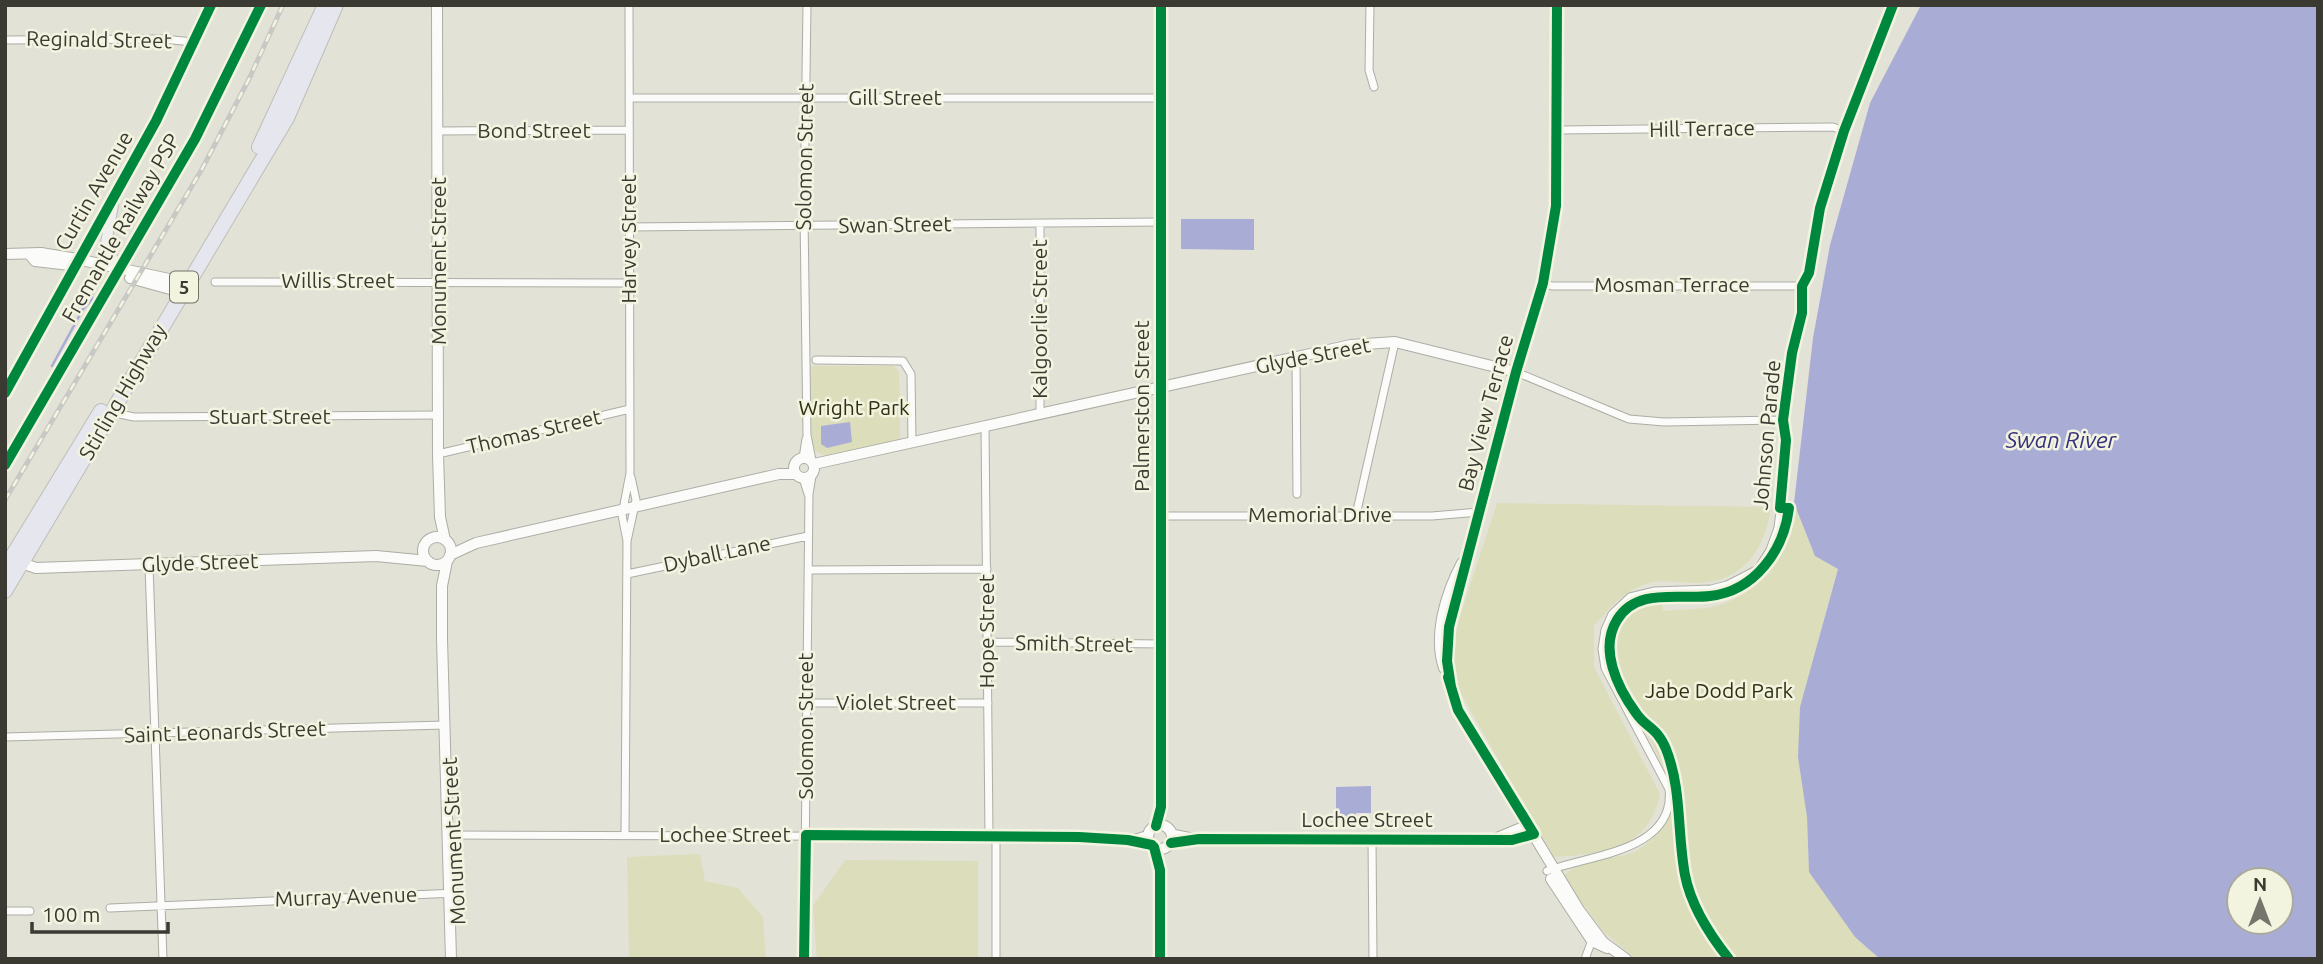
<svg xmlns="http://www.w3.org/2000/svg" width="2323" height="964" viewBox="0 0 2323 964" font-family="Ubuntu,sans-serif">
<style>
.green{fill:#dcddbb}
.water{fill:#a9add6;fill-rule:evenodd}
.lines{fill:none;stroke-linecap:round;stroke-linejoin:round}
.stream{stroke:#a9add6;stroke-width:2.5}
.street-casing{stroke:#adada6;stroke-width:9}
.secondary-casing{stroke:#adada6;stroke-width:12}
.primary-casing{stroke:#bebeb9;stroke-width:12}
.highway-casing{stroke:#bebeb9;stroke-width:16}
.street{stroke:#fbfbf9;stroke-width:7}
.secondary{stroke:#fbfbf9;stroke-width:10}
.primary{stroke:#efeff1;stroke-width:10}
.highway{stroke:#e6e7ee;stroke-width:14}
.rail-casing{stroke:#c8c8c5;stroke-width:5}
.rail{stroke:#f3f4e0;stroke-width:2.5;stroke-dasharray:8;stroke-linecap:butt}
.cycleway-casing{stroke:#f3f4e0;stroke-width:15}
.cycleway{stroke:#00873e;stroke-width:10}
.labels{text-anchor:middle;stroke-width:5;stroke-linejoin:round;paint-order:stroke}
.shield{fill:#f3f4e0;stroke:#727267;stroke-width:2}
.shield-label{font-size:19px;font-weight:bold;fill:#3a3a33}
.street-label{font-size:21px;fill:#3a3a33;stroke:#f3f4e0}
.park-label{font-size:21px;fill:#313111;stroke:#f3f4e0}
.water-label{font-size:23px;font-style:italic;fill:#35317d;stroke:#f3f4e0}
</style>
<rect width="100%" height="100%" fill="#e2e2d7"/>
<path class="green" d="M811 366H894L899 372 900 439 828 457 815 451 812 442Z
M1497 503 1771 507C1766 544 1748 577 1707 582 1689 585 1670 579 1653 582 1626 588 1610 607 1594 626V667L1660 794C1649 849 1603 854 1554 857L1452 678 1448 653Z
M1794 503 1815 556 1838 568 1818 641 1807 817 1809 871 1855 937 1880 959H1636L1604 932 1563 878C1575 858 1613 861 1634 852 1646 847 1658 833 1666 822 1673 811 1677 804 1675 791L1614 666C1604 625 1623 606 1662 599L1663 611C1679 609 1697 610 1712 607 1762 595 1788 550 1794 503Z
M700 854 705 881 738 888 763 917 766 959H629L627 857Z
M845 860 978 861V959H817L813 906Z"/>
<path class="water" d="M1921 5H2318V959H1880L1855 937 1809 872 1807 817 1798 757 1800 707 1838 569 1815 556 1794 503 1813 338 1830 245 1870 103ZM2281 880V922H2239V880Z
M1181 219H1254V250L1181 249Z
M850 422 852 442 827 448 821 444V426Z
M1371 786V813H1356V819H1336V787Z"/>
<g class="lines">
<path class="stream" d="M52 366 83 309 92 300V292L82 286"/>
<g class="street-casing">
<path id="street" d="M807 5 804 215 807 435 812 461
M1370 5 1369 70 1374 87
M5 40 163 39 193 42
M629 98H1162
M1559 130 1833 127 1844 131
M438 131 629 130
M1040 224V414
M629 227 1162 222
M215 282 629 283
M1543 283 1552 286H1802
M1296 359 1297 494
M816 360 903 361 911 374 912 443
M1516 372 1629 419 1664 422 1783 420
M110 412 134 417 439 415
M985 426 989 836
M438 454 630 409
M803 458 806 439
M803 478 808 494
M1356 515 1395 342
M1162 516H1432L1479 512
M627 541 622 515 630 473 629 5
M149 566 163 959
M809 570 987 569
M627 574 808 536
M987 642 1161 644
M805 703H988
M5 737 445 725
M1172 833 1192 837
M447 835 1079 837 1128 840 1152 845
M625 835 627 541 636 500 631 477
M996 836V959
M1498 836 1527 824
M1132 839 1149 834
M1372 839 1373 959
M1171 843 1199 839 1512 840 1534 834
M1547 871C1587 855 1676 852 1669 789L1605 668 1602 649 1605 630 1612 614 1630 597 1655 591 1711 589 1727 585 1758 569 1770 550 1778 528 1782 495 1786 440 1783 420 1792 353 1802 313V286L1809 273 1820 208 1844 131 1893 5
M110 908 457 893
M5 911H30
M804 959 809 494 812 476
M1585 959 1592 940"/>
</g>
<g class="secondary-casing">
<path id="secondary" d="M437 5 438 454 440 517 445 540
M5 254 41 253 77 259 187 283
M30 255 35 261 70 265
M130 278 181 292
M794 468a10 10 0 1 1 20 0a10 10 0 1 1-20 0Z
M814 464 1351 345 1395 342 1516 372
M423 551a14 14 0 1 1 28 0a14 14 0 1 1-28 0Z
M450 555 476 543 779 474H796
M16 561 36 568 376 556 428 561
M447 561 442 586V639L451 959
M1444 668C1433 635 1446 593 1462 563
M1450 683 1458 710 1579 910 1603 942 1626 959
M1451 687 1447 661 1449 627 1516 372 1543 283 1556 206 1557 5
M1148 837a12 12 0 1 1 24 0a12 12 0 1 1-24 0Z
M1156 826 1161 807V5
M1154 847 1160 870V959
M1551 879 1592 941 1607 948"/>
</g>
<g class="primary-casing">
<path id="primary" d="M113 205 106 243 117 268
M5 393 156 121 211 5"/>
</g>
<g class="highway-casing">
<path id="highway" d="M259 147 325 5
M5 568 101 411
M5 591 287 118 336 5"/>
</g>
<use href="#street" class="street"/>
<use href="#secondary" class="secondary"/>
<use href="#primary" class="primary"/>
<use href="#highway" class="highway"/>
<g class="rail-casing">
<path id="rail" d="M5 500 202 169 249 79 283 5"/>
</g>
<use href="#rail" class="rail"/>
<g class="cycleway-casing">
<path id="cycleway" d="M5 393 156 121 211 5
M5 465 195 139 261 5
M1451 687 1447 661 1449 627 1516 372 1543 283 1556 206 1557 5
M1156 826 1161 807V5
M1171 843 1199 839 1512 840 1534 834 1458 710 1448 677
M1154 847 1160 870V959
M804 959 806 835 1079 837 1128 840 1152 845
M1729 959C1709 934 1691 906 1685 875 1677 833 1682 789 1666 749 1657 727 1646 728 1636 713 1617 687 1599 649 1617 620 1637 587 1679 600 1710 596 1755 591 1784 550 1789 508H1780L1786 440 1783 420 1792 353 1802 313V286L1809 273 1820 208 1844 131 1893 5"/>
</g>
<use href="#cycleway" class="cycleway"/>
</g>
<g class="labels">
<rect class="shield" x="170" y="271.5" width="28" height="31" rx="5"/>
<g class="shield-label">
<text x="184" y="294">5</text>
</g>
<g class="street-label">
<text transform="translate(99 40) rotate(1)" y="7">Reginald Street</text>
<text x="895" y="105">Gill Street</text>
<text transform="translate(1702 129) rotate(-1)" y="7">Hill Terrace</text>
<text x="534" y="138">Bond Street</text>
<text transform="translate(805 157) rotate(-89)" y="7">Solomon Street</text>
<text transform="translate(94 191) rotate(-60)" y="7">Curtin Avenue</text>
<text transform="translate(895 225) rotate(-1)" y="7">Swan Street</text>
<text transform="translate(121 228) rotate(-60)" y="7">Fremantle Railway PSP</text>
<text transform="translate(629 239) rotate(-90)" y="7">Harvey Street</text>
<text transform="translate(439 261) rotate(-90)" y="7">Monument Street</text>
<text x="338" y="288">Willis Street</text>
<text x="1672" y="292">Mosman Terrace</text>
<text transform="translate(1040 319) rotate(-90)" y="7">Kalgoorlie Street</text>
<text transform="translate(1313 356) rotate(-11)" y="7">Glyde Street</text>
<text transform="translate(123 392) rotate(-60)" y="7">Stirling Highway</text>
<text transform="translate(1142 406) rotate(-90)" y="7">Palmerston Street</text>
<text transform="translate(1486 413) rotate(-75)" y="7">Bay View Terrace</text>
<text x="270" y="424">Stuart Street</text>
<text transform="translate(534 432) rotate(-13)" y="7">Thomas Street</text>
<text transform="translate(1767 435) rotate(-85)" y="7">Johnson Parade</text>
<text x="1320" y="522">Memorial Drive</text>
<text transform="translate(717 554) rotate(-12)" y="7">Dyball Lane</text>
<text transform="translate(200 563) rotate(-2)" y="7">Glyde Street</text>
<text transform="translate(987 631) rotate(-90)" y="7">Hope Street</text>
<text transform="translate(1074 644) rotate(1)" y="7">Smith Street</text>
<text x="896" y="710">Violet Street</text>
<text transform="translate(806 726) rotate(-90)" y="7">Solomon Street</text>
<text transform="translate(225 732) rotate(-2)" y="7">Saint Leonards Street</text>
<text x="1367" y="827">Lochee Street</text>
<text x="725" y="842">Lochee Street</text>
<text transform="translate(454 841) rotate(-93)" y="7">Monument Street</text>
<text transform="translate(346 897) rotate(-2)" y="7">Murray Avenue</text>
</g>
<g class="park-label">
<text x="854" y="415">Wright Park</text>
<text x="1719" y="698">Jabe Dodd Park</text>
</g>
<g class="water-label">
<text x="2061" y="448">Swan River</text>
</g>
</g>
<rect width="2323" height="964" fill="none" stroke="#3a3a33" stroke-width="14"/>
<g transform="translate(2260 901)"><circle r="33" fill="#f3f4e0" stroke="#a9aa9b" stroke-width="2"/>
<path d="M0-5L12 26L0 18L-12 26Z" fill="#75756c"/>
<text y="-10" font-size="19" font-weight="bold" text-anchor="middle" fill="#3a3a33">N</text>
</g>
<path d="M32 922v10h136v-10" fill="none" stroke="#3a3a33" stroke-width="3.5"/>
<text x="42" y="922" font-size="21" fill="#3a3a33" stroke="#f3f4e0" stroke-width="5" paint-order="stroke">100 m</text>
</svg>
